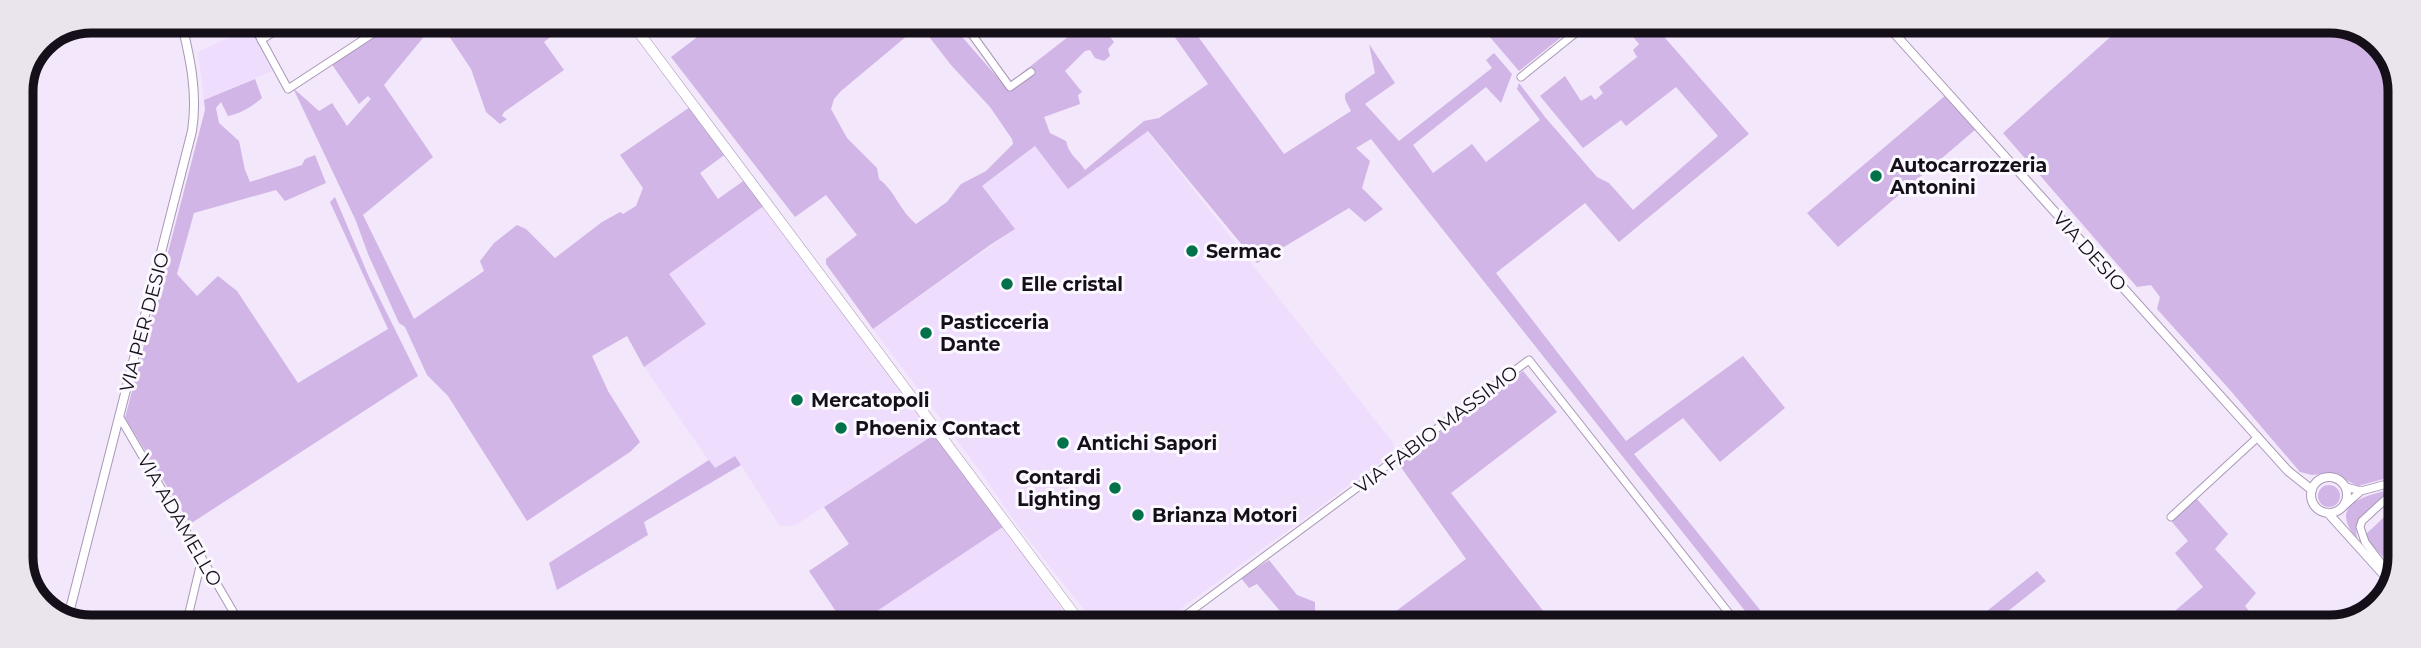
<svg xmlns="http://www.w3.org/2000/svg" width="2421" height="648" viewBox="0 0 2421 648" font-family="Montserrat,sans-serif">
<style>
.built{fill:#efddfd}
.green{fill:#d1b5e6;fill-rule:evenodd}
.lines{fill:none;stroke-linecap:round;stroke-linejoin:round}
.minor-casing{stroke:#a997b6;stroke-width:9}
.tertiary-casing{stroke:#a997b6;stroke-width:10}
.secondary-casing{stroke:#a997b6;stroke-width:11}
.minor{stroke:#fff;stroke-width:7}
.tertiary{stroke:#fff;stroke-width:8}
.secondary{stroke:#fff;stroke-width:10}
.poi-dot{fill:#03714a;stroke:#fcf8ff;stroke-width:2.5}
.labels{text-anchor:middle;stroke-width:6;stroke-linejoin:round;paint-order:stroke}
.poi-label{font-size:19px;font-weight:bold;fill:#150f1a;stroke:#fcf8ff;text-anchor:start}
.street-label{font-size:19px;fill:#150f1a;stroke:#fcf8ff}
.rim{fill:none;stroke:#150f1a;stroke-width:9}
</style>
<rect width="100%" height="100%" fill="#f2e7fb"/>
<path class="built" d="M250 27 272 71 204 100 198 52Z
M1147 131 1394 444 1393 453 1157 626H1097L1018 526 980 471 873 329 1015 229 982 186 1036 145 1068 189Z
M765 205 935 434 794 526H780L735 456 714 468 644 367 706 324 668 274Z
M1003 527 1074 626 856 625Z"/>
<path class="green" d="M394 21H437L384 85 433 157 363 215 414 319 484 271 480 261 494 243 517 225 526 229 555 258 602 222 620 212 623 214 636 206 643 188 620 155 690 107 727 153 700 173 718 199 746 179 765 205 669 274 706 324 644 367 627 336 592 356 608 391 640 442 630 452 527 521 448 396 427 375 405 327 399 323 368 254 356 221 293 88 319 111 332 103 347 126 371 99 368 96 359 104 331 63Z
M439 21H571L544 42 564 70 504 112 502 116 507 119 500 124 486 112 471 69Z
M717 22H949L1005 86 1087 22H1125L1108 34 1114 42 1108 49 1110 56 1104 61 1095 58 1090 50 1085 51 1065 71 1082 92 1078 95 1080 104 1044 117 1050 133 1066 141C1069 155 1078 159 1085 170L1144 121 1159 118 1208 84 1174 36 1193 22H1204L1194 31 1284 154 1351 111 1345 99V94L1375 73 1369 44 1395 83 1365 104 1399 141 1492 68 1486 60 1494 53 1512 74 1501 103 1486 87 1413 145 1433 173 1472 144 1486 162 1540 120 1517 89 1519 83 1545 117 1597 177 1609 183 1633 210 1718 136 1676 87 1626 126 1621 120 1583 148 1540 96 1565 76 1581 101 1591 95 1595 100 1603 93 1599 87 1637 57 1633 50 1639 44 1622 23H1652L1749 134 1619 242 1585 203 1496 273 1626 441 1743 356 1785 408 1720 462 1683 418 1634 454 1773 626H1757L1371 139 1356 148 1370 161 1362 188 1383 209 1365 222 1349 208 1257 263 1148 131 1068 189 1035 146 982 186 1015 229 990 245 873 329 826 264V259L857 235 826 195 795 217 671 57ZM920 25 951 65 990 107 1012 139 1013 144 986 171 961 184 947 202 916 224C900 211 895 191 879 179L877 168 847 138 831 109 834 99 841 91Z
M1477 22 1579 23 1519 71Z
M2126 23H2347L2383 45 2400 86 2398 475 2358 486 2332 473 2312 475 2300 472 2230 390 2157 309 2160 297 2151 285 2137 287 2003 133Z
M255 79 262 98C251 107 242 113 228 116L221 102 216 108 219 123 239 141 245 170 250 182 302 165 305 159 315 155 326 183 285 201 276 190 194 213 177 274 197 296 218 276 237 291 298 383 388 329 330 202 335 197 369 277 418 376 190 524 125 418 205 110 204 100Z
M1946 95 1976 129 1838 247 1807 213Z
M1523 371 1557 412 1451 493 1555 626H1376L1466 559 1398 463Z
M935 434 1003 527 856 625H845L809 571 849 544 824 507Z
M735 456 741 465 644 522 648 535 557 590 549 563 709 460 715 468Z
M2318 496a11 11 0 1 1 22 0a11 11 0 1 1-22 0Z
M2393 489 2358 521 2356 527 2357 539C2327 503 2365 496 2393 489Z
M2196 498 2228 534 2215 549 2256 593 2245 606 2262 627H2156L2203 587 2175 553 2188 541 2172 522Z
M2398 504V573L2364 536Z
M1269 560 1297 595 1315 602V617L1322 626H1293L1257 584 1249 588 1241 578Z
M2037 571 2046 581 1988 627H1967Z"/>
<g class="lines">
<g class="minor-casing">
<path id="minor" d="M251 21 288 89 392 21
M963 22 1010 87 1031 72
M1069 22 1079 33
M261 40 291 21
M1521 77 1588 23
M119 416 241 625
M2346 487 2361 491
M2344 506 2361 491 2398 481
M2171 517 2258 437
M2394 580 2365 542 2360 527 2362 521 2398 488
M186 625 202 558
M1171 626 1529 360 1739 626"/>
</g>
<g class="tertiary-casing">
<path id="tertiary" d="M1885 23 2288 471 2312 490
M2311 495a18 18 0 1 1 36 0a18 18 0 1 1-36 0Z
M2328 513 2392 584
M67 621 192 131C198 93 190 57 181 21"/>
</g>
<g class="secondary-casing">
<path id="secondary" d="M631 22 1083 626"/>
</g>
<use href="#minor" class="minor"/>
<use href="#tertiary" class="tertiary"/>
<use href="#secondary" class="secondary"/>
</g>
<g class="poi-dot">
<circle cx="1876" cy="176" r="7"/>
<circle cx="1192" cy="251" r="7"/>
<circle cx="1007" cy="284" r="7"/>
<circle cx="926" cy="333" r="7"/>
<circle cx="797" cy="400" r="7"/>
<circle cx="841" cy="428" r="7"/>
<circle cx="1063" cy="443" r="7"/>
<circle cx="1115" cy="488" r="7"/>
<circle cx="1138" cy="515" r="7"/>
</g>
<g class="labels">
<g class="poi-label">
<text x="1890" y="172">Autocarrozzeria<tspan x="1890" dy="22">Antonini</tspan></text>
<text x="1206" y="258">Sermac</text>
<text x="1021" y="291">Elle cristal</text>
<text x="940" y="329">Pasticceria<tspan x="940" dy="22">Dante</tspan></text>
<text x="811" y="407">Mercatopoli</text>
<text x="855" y="435">Phoenix Contact</text>
<text x="1077" y="450">Antichi Sapori</text>
<text x="1101" y="484" text-anchor="end">Contardi<tspan x="1101" dy="22">Lighting</tspan></text>
<text x="1152" y="522">Brianza Motori</text>
</g>
<g class="street-label">
<text transform="translate(2090 251) rotate(48)" y="7">VIA DESIO</text>
<text transform="translate(144 322) rotate(-75)" y="7">VIA PER DESIO</text>
<text transform="translate(1436 429) rotate(-37)" y="7">VIA FABIO MASSIMO</text>
<text transform="translate(180 520) rotate(60)" y="7">VIA ADAMELLO</text>
</g>
</g>
<path d="M0 0H2421V648H0ZM91 33H2330A58 58 0 0 1 2388 91V557A58 58 0 0 1 2330 615H91A58 58 0 0 1 33 557V91A58 58 0 0 1 91 33Z" fill="#eae5ed" fill-rule="evenodd"/>
<path class="rim" d="M91 33H2330A58 58 0 0 1 2388 91V557A58 58 0 0 1 2330 615H91A58 58 0 0 1 33 557V91A58 58 0 0 1 91 33Z"/>
</svg>
